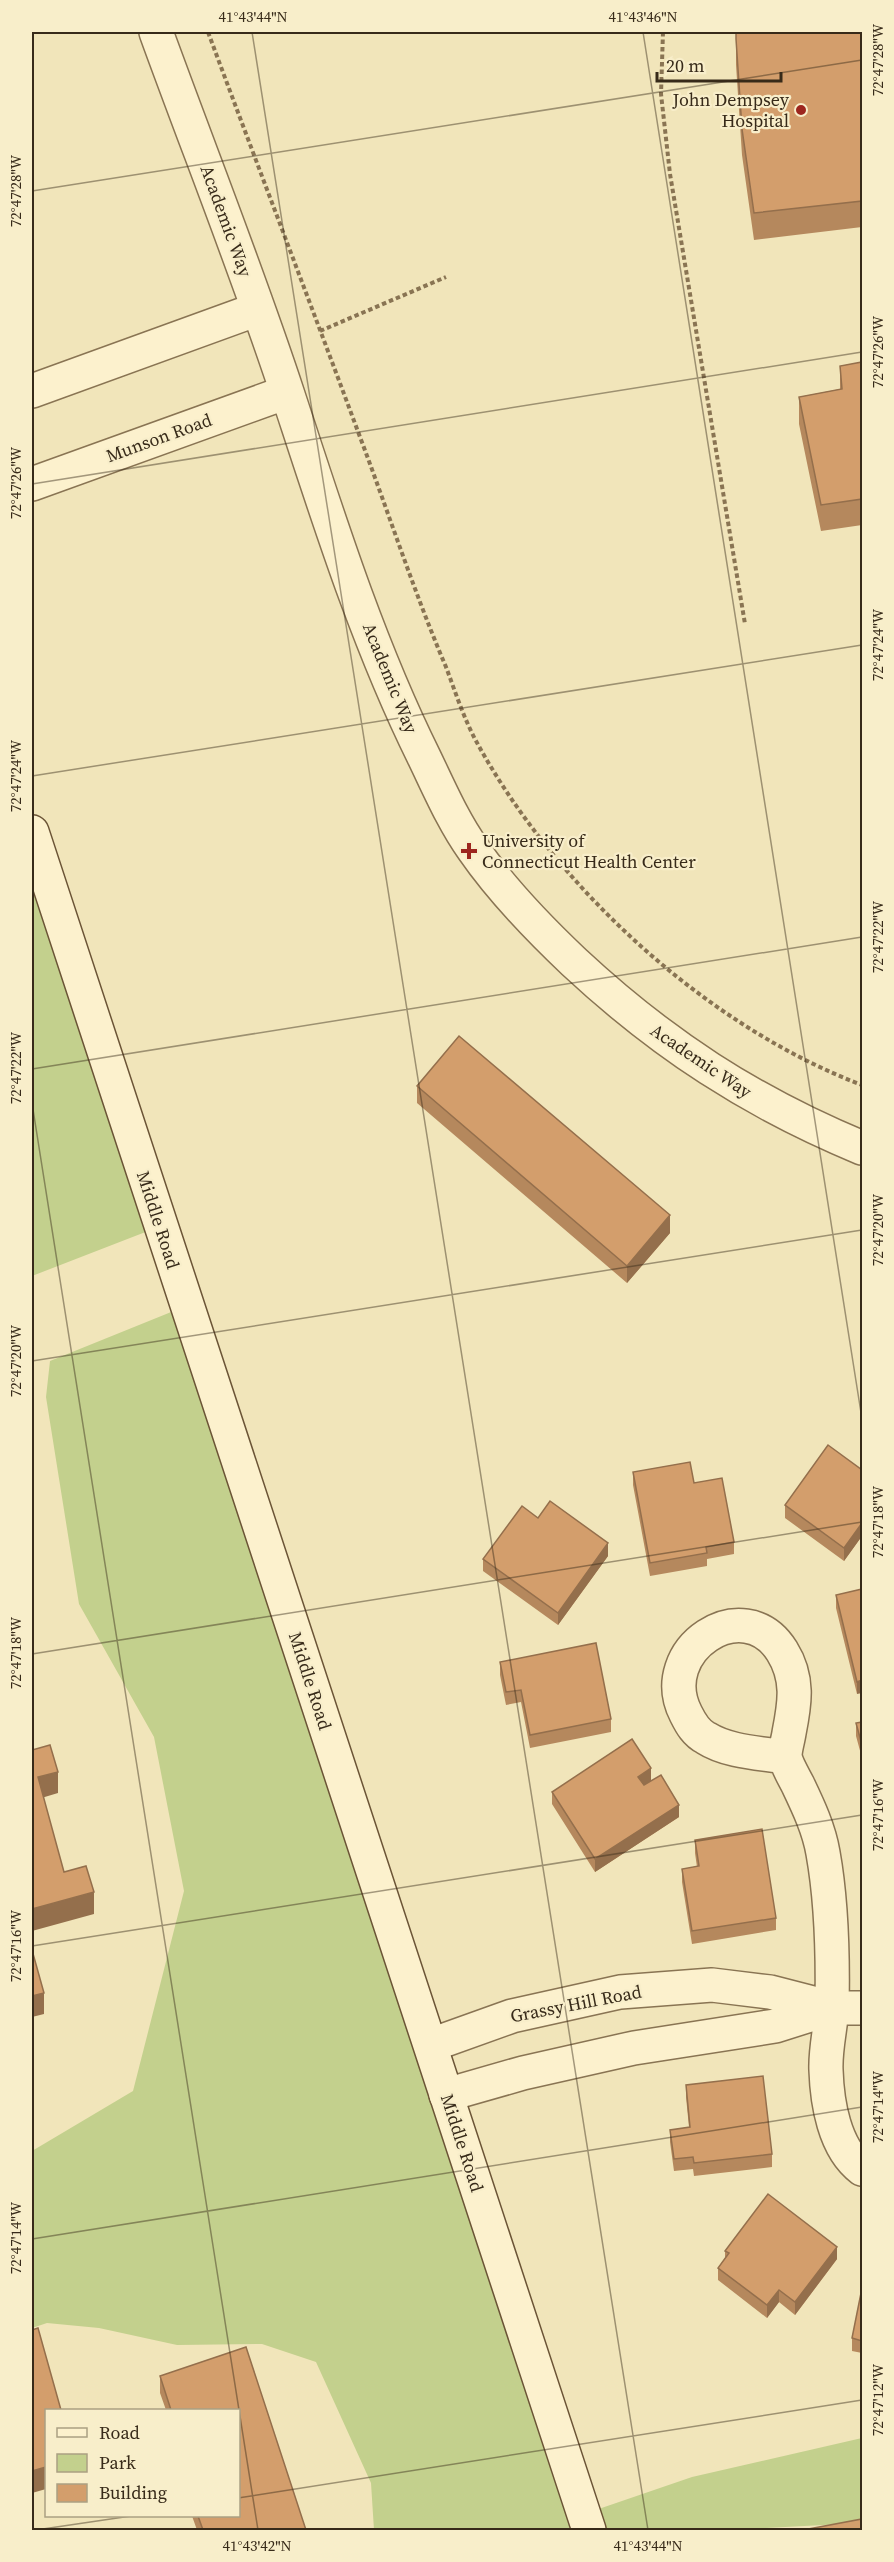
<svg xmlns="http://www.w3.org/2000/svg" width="894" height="2562" viewBox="0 0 894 2562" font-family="'Source Serif 4',serif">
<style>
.green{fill:#c3d08d}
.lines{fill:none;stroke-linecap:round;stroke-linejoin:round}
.street-casing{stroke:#897453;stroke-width:36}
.secondary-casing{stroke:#6b5436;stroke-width:36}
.path{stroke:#897453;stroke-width:4;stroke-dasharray:4.5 3;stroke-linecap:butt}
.street{stroke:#fcf1cd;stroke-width:33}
.secondary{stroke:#fcf1cd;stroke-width:33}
.wall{fill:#b5885d}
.shaded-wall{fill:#946f4c}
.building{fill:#d39e6c;stroke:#946f4c;stroke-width:1.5}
.ticks{fill:none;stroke:#372a19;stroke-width:1.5;stroke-opacity:0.45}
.poi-dot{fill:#9d261e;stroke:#f8eeca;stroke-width:2}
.labels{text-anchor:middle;stroke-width:4.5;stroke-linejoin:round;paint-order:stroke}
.poi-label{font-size:18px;fill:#372a19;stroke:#f8eeca;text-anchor:end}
.street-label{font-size:18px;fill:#372a19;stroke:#f8eeca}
.neatline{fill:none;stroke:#372a19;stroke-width:2}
.ticks-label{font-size:15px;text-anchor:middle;fill:#372a19}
</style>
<rect width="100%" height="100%" fill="#f1e5ba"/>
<path class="green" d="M32 832 161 1226 32 1276Z
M186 1306 584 2514 692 2477 862 2438V2523L766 2528 763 2530H374L371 2483 316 2362 262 2344 177 2345 99 2328 47 2323 32 2328V2151L133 2091 184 1891 154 1737 79 1604 46 1397 50 1361Z"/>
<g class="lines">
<g class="street-casing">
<path id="street" d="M156 32C200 153 248 273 288 395 328 517 367 642 424 757 439 788 453 821 473 849 502 891 537 927 574 962 662 1044 751 1102 862 1148
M32 391 258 309
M32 484 287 392
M785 1757C760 1753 728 1752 706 1738 696 1733 691 1724 686 1714 653 1650 744 1590 782 1651 799 1678 795 1703 789 1733 788 1740 785 1749 785 1756 786 1764 794 1777 798 1785 808 1806 819 1829 823 1853 832 1903 833 1955 832 2006 831 2027 825 2049 826 2070 827 2102 834 2148 862 2169
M431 2045 512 2016 620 1992 712 1985 770 1992 832 2008
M446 2095 523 2073 634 2048 775 2026 832 2008H862"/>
</g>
<g class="secondary-casing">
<path id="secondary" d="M32 832 589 2530"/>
</g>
<path class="path" d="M208 32C258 167 310 302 360 437 389 514 414 592 446 667 455 691 463 716 475 739 554 886 706 1026 862 1085
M663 32 661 94 670 174 745 624
M320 331 446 277"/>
<use href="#street" class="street"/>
<use href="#secondary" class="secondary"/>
</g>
<path class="wall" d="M862 32V227L754 240 742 155 736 65V39Z
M862 362V525L821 531 799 424V397L840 389V366Z
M417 1086 670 1233 627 1283 417 1103Z
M862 1470V1536L844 1561 785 1518V1505Z
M633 1472 694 1483 734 1542V1554L707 1559V1566L650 1576 633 1485Z
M608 1556 558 1625 483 1571V1559Z
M862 1589 857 1694 836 1608V1595Z
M500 1662 611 1719V1732L530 1748 521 1702 506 1705 500 1675Z
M862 1722V1758L856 1736V1723Z
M651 1781 679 1817 595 1872 552 1804V1792Z
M695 1840 776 1918V1930L692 1944 682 1882V1869L697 1867 695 1853Z
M686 2085 772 2154V2167L694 2176 693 2169 674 2171 670 2142V2130L689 2127 686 2097Z
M725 2251 837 2259 795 2315 779 2302 767 2318 718 2280V2268L725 2258Z
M862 2288V2353L852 2351V2338Z
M246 2347 306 2530H197L192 2516H238V2410H166L160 2393V2376Z"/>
<path class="shaded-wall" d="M670 1215V1233L627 1283V1266Z
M862 1523V1536L844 1561V1548Z
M608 1543V1556L558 1625V1613Z
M862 1680V1693L857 1694V1682Z
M651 1768V1781L638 1790V1777Z
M58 1772V1793L38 1799V1777Z
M679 1805V1817L595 1872V1859Z
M94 1892V1914L32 1931V1909Z
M44 1993V2014L32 2017V1996Z
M837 2247V2259L795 2315V2302Z
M779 2290V2302L767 2318V2305Z
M46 2467V2489L32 2493V2471Z"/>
<path class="building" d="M736 32H862V201L754 213 742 129 736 39Z
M862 362V499L821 505 799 397 842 389 840 366Z
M459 1036 670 1215 627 1266 417 1086Z
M828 1445 862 1470V1523L844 1548 785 1505Z
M690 1462 694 1483 722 1478 734 1542 706 1547 707 1553 650 1563 633 1472Z
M550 1501 608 1543 558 1613 483 1559 522 1506 538 1518Z
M862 1589V1680L857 1682 836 1595Z
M596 1643 611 1719 530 1735 521 1690 506 1692 500 1662Z
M862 1722V1745L856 1723Z
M632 1739 651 1768 638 1777 644 1785 661 1775 679 1805 595 1859 552 1792Z
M50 1745 58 1772 38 1777 64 1872 86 1866 94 1892 32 1909V1750Z
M762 1829 776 1918 692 1931 682 1869 699 1866 695 1840Z
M32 1950 44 1993 32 1996Z
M763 2076 772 2154 694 2163 693 2157 674 2159 670 2130 690 2127 686 2085Z
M768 2194 837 2247 795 2302 779 2290 767 2305 718 2268 729 2253 725 2251Z
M862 2288V2341L852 2338Z
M38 2328 61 2410H46V2467L32 2471V2330Z
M246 2347 306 2530H203L198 2516H238V2410H171L160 2376Z
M862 2519V2530H803Z"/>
<path class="ticks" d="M252 32 648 2530M643 32 862 1419M32 191 862 60M32 484 862 352M32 776 862 645M32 1069 862 937M32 1103 258 2530M32 1361 862 1230M32 1654 862 1522M32 1946 862 1815M32 2239 862 2107M238 2498 862 2400M36 2530 131 2516"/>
<g class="poi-dot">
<circle cx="801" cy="110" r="6"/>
<path d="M466 842h6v6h6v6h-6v6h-6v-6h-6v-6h6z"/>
</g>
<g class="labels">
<g class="poi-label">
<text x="789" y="106">John Dempsey<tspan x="789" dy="21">Hospital</tspan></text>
<text x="482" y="847" text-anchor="start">University of<tspan x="482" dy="21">Connecticut Health Center</tspan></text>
</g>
<g class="street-label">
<text transform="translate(226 221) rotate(70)" y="6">Academic Way</text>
<text transform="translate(159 438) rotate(-20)" y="6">Munson Road</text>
<text transform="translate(390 678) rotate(68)" y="6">Academic Way</text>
<text transform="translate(701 1061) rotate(34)" y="6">Academic Way</text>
<text transform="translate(158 1220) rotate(72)" y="6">Middle Road</text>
<text transform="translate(310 1681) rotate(72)" y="6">Middle Road</text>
<text transform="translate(576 2004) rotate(-11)" y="6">Grassy Hill Road</text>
<text transform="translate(462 2143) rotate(72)" y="6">Middle Road</text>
</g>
</g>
<rect width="894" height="2562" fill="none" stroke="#f8eeca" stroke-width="66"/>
<rect x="45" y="2409" width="195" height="108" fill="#f8eeca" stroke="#aba083" stroke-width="1.5"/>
<rect x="57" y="2428" width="30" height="9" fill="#fcf1cd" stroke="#aba083" stroke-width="1.5"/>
<text x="99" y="2439" font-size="18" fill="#372a19">Road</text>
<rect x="57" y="2454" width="30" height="18" fill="#c3d08d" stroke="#aba083" stroke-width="1.5"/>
<text x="99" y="2469" font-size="18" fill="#372a19">Park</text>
<rect x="57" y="2484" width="30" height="18" fill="#d39e6c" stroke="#aba083" stroke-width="1.5"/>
<text x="99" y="2499" font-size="18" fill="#372a19">Building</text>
<path d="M657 72v9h124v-9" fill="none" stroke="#372a19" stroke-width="3"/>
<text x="666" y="72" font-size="18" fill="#372a19" stroke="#f8eeca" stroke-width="4.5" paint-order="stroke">20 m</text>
<rect x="33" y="33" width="828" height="2496" class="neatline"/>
<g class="ticks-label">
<text x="253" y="22">41°43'44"N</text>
<text x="643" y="22">41°43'46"N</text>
<text transform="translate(878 60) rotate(-90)" y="5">72°47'28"W</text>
<text transform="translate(16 191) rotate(-90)" y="5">72°47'28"W</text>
<text transform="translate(878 352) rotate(-90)" y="5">72°47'26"W</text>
<text transform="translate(16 483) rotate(-90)" y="5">72°47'26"W</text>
<text transform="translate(878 645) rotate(-90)" y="5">72°47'24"W</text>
<text transform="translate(16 776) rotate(-90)" y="5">72°47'24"W</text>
<text transform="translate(878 937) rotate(-90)" y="5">72°47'22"W</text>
<text transform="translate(16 1068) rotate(-90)" y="5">72°47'22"W</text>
<text transform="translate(878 1230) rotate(-90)" y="5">72°47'20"W</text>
<text transform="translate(16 1361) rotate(-90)" y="5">72°47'20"W</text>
<text transform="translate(878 1522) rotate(-90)" y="5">72°47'18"W</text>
<text transform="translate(16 1653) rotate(-90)" y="5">72°47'18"W</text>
<text transform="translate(878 1815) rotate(-90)" y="5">72°47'16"W</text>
<text transform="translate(16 1946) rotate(-90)" y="5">72°47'16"W</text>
<text transform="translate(878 2107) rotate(-90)" y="5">72°47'14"W</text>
<text transform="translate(16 2238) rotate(-90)" y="5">72°47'14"W</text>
<text transform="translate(878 2400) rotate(-90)" y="5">72°47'12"W</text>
<text x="257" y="2551">41°43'42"N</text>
<text x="648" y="2551">41°43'44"N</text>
</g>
</svg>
